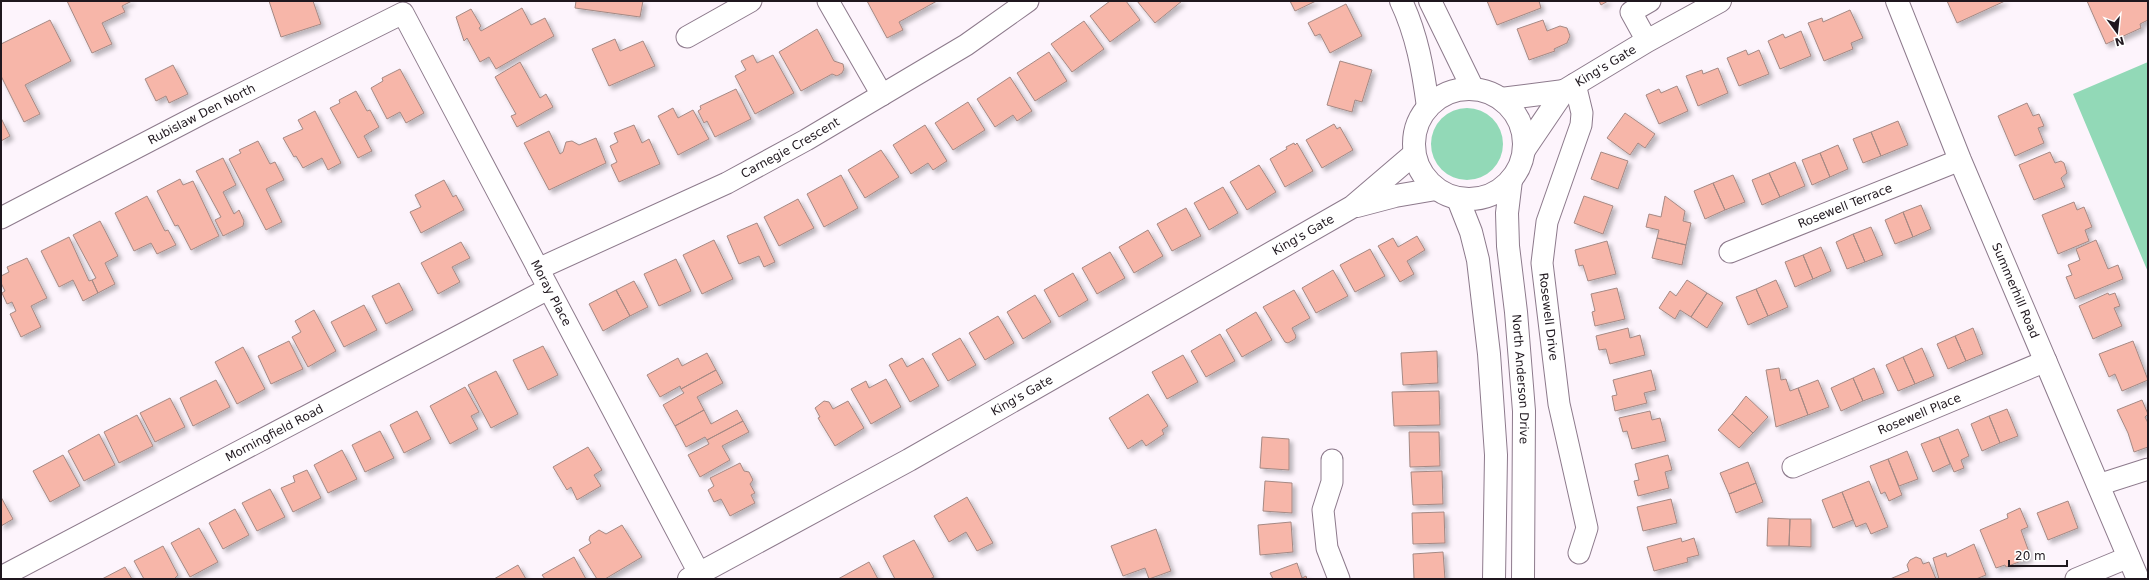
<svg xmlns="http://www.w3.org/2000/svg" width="2149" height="580" viewBox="0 0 2149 580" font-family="'DejaVu Sans',sans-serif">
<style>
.green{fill:#92d9b7}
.building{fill:#f7b6a9;stroke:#a58984;filter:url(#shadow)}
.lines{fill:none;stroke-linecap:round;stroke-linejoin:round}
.minor-casing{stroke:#8d7a8c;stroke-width:23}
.tertiary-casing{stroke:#8d7a8c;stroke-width:24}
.primary-casing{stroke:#8d7a8c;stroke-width:24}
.minor{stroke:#fff;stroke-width:21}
.tertiary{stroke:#fff;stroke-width:22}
.primary{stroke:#fff;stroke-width:22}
.labels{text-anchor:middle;stroke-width:3;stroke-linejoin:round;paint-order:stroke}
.street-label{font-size:12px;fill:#1f171e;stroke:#fff}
</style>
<defs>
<filter id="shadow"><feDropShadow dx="3.5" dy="3.5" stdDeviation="2" flood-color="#0004"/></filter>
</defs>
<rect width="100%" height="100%" fill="#fdf4fc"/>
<path class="green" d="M2148 62V272L2073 94Z
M1431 144a36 36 0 1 1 72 0a36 36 0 1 1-72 0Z"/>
<path class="building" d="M67 1H132L122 6 125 12 102 23 112 44 92 53Z
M269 1H313L321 24 281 37Z
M576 1H643L640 17 575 8Z
M867 1H937L899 22 903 30 887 38Z
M1110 1H1126L1140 20 1110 42 1090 16Z
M1137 1H1182L1155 23Z
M1290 1H1316L1295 11Z
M1487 1H1539L1541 8 1497 25Z
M1599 1H1608L1601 5Z
M1947 1H2005L1957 23Z
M2087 1H2148V20L2140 24 2141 28 2106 44Z
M1346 4 1362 36 1330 53 1320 34 1315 36 1308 23Z
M522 8 531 25 545 18 554 36 496 69 489 57 480 62 467 38 464 41 456 17 471 9 481 26 479 28 481 31Z
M1850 10 1863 38 1851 43 1853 49 1824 61 1808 23 1822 18 1823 22Z
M50 20 71 61 25 85 40 114 24 122 1 76V44Z
M1543 20 1547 31 1560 26 1567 28 1570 36 1567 43 1554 49 1555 51 1529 60 1517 29Z
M1084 21 1104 49 1072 72 1051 44Z
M817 29 834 61 843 64 844 69 842 73 837 76 832 74 801 91 779 52Z
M1801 31 1811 56 1780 69 1768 41 1783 34 1785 38Z
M615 39 620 51 643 41 655 66 609 86 592 49Z
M1746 50 1748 55 1759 50 1769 74 1739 86 1727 58Z
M1049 52 1067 81 1035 101 1017 73Z
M753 55 757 63 773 55 794 93 755 114 735 76 746 70 741 61Z
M1340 61 1372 70 1362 102 1355 100 1352 112 1327 105Z
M520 62 540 98 546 94 553 107 517 127 511 116 516 114 495 77Z
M173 65 188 94 169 103 166 96 156 101 145 79Z
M1718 68 1728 93 1698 106 1686 76 1702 70 1703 74Z
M400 69 424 113 406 123 400 112 387 119 371 88 383 81 382 78Z
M1010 77 1032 111 1017 121 1013 115 995 127 977 99Z
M1677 86 1688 111 1659 124 1646 95 1659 89 1661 93Z
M736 89 751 119 715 137 707 121 704 123 698 111 701 109 700 106Z
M356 91 367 111 370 110 379 127 364 136 372 151 358 158 330 108 340 103 339 100Z
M968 102 985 130 953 150 935 123Z
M2027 103 2033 116 2039 114 2044 126 2038 128 2044 143 2015 156 1998 116Z
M673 108 678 118 693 110 709 139 678 155 658 116Z
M315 111 341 163 328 170 322 158 303 168 296 156 294 157 283 138 303 129 298 120Z
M1625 113 1655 134 1645 148 1638 143 1630 155 1607 138Z
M1 118 10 136 1 141Z
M1898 121 1908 145 1881 156 1871 132Z
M1334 124 1337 129 1340 127 1353 150 1322 168 1306 140Z
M634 125 642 143 649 139 660 164 619 182 611 165 617 162 610 146 618 142 614 133Z
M925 125 947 161 933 170 928 163 911 174 893 145Z
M549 131 560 154 563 152 566 142 572 141 579 145 596 138 606 163 549 190 524 143Z
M1871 132 1881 156 1863 163 1853 139Z
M258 141 270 164 275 162 284 180 266 189 282 222 266 230 229 159 241 153 239 150Z
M1294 143 1295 145 1297 143 1313 171 1285 187 1270 159 1287 149 1286 147Z
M1838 145 1848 169 1830 177 1820 153Z
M881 150 899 177 865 198 848 170Z
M1601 152 1628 161 1618 189 1591 179Z
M2050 152 2055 163 2061 161 2064 163 2067 173 2061 178 2065 187 2034 200 2019 165Z
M1820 153 1830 177 1812 185 1802 160Z
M223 158 236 185 223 192 234 214 239 210 244 221 243 226 223 236 215 220 221 217 196 171Z
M1795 162 1805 186 1780 197 1769 173Z
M1259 165 1276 192 1247 210 1230 182Z
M1769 173 1780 197 1762 205 1752 180Z
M841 175 858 208 824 227 807 194Z
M1733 175 1745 202 1725 210 1713 183Z
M180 179 183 185 193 181 219 236 191 250 178 225 175 226 157 191Z
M444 180 453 197 456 195 464 210 421 233 410 212 421 207 415 195Z
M1713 183 1725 210 1705 219 1694 191Z
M1223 187 1238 213 1209 230 1194 203Z
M147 196 165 231 168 230 176 245 157 254 151 243 134 251 115 213Z
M1584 196 1613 206 1603 234 1574 223Z
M1665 196 1685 211 1683 221 1691 223 1686 245 1657 238 1659 230 1646 227 1649 214 1661 217Z
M798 199 814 228 779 246 764 217Z
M2074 202 2077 210 2084 207 2092 227 2085 230 2089 241 2058 254 2042 215Z
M1921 205 1931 229 1913 237 1903 212Z
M1186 208 1201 236 1172 251 1157 224Z
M1903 212 1913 237 1895 244 1885 220Z
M100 221 118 256 105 263 115 284 98 293 92 280 96 278 73 235Z
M757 223 775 262 764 267 759 256 739 264 727 236Z
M1871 227 1883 255 1865 262 1853 234Z
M1148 230 1163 256 1134 273 1119 247Z
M1853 234 1865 262 1847 269 1836 242Z
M1417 236 1425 250 1407 261 1414 274 1400 282 1378 246 1393 238 1398 247Z
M69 237 89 281 92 280 98 293 83 301 73 280 59 287 41 251Z
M1657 238 1686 245 1682 265 1652 258Z
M714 240 733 279 702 294 683 255Z
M2096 240 2108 269 2118 265 2123 279 2075 299 2066 277 2072 275 2068 265 2080 260 2076 249Z
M1607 241 1616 274 1588 281 1583 265 1579 266 1575 250Z
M461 242 470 258 452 267 460 282 438 294 421 263Z
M1821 247 1831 271 1813 279 1803 255Z
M1370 249 1385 276 1355 292 1340 265Z
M1110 252 1125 278 1097 294 1082 268Z
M1803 255 1813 279 1795 287 1785 262Z
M27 258 47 298 31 306 41 327 21 337 10 314 16 311 12 302 7 304 2 293 5 291 1 283V276L9 272 7 267Z
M676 259 691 291 659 306 644 274Z
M1333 270 1348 296 1316 313 1302 288Z
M1073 273 1088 300 1059 317 1044 290Z
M1687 280 1707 293 1691 317 1680 310 1675 319 1659 308 1670 291 1676 296Z
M1776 280 1788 307 1768 316 1756 289Z
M634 281 648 307 630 316 616 290Z
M399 283 413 310 386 324 372 296Z
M1617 288 1625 319 1595 326 1592 312 1595 311 1591 294Z
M1756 289 1768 316 1748 325 1736 297Z
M616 290 630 316 603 331 589 304Z
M1294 290 1310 318 1292 328 1296 336 1295 339 1288 343 1285 342 1263 307Z
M1707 293 1723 303 1707 328 1691 317Z
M2108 293 2109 295 2115 293 2120 306 2114 308 2122 326 2093 339 2079 306Z
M1035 295 1051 322 1023 339 1007 312Z
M364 305 377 330 344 347 331 322Z
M314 310 336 351 308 367 292 337 301 332 295 321Z
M1256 312 1272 340 1242 357 1226 330Z
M998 316 1014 343 985 360 969 333Z
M1628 328 1630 338 1640 335 1645 355 1610 364 1606 349 1599 350 1596 336Z
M1973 328 1983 354 1966 361 1955 336Z
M1220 334 1235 361 1206 377 1191 351Z
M1955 336 1966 361 1948 369 1937 344Z
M960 338 976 365 948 381 932 354Z
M289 341 303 369 271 384 258 356Z
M2133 341 2148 380 2122 391 2115 374 2109 377 2099 354Z
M543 346 558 375 528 390 513 360Z
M243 347 265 389 237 404 215 362Z
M1922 348 1934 376 1915 384 1903 357Z
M1437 351 1438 383 1403 385 1401 353Z
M707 353 716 370 681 389 680 386 660 397 647 375 678 358 682 366Z
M1183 355 1198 382 1167 399 1152 372Z
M1903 357 1915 384 1898 391 1886 365Z
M902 358 907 367 923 358 939 386 910 402 889 365Z
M1779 368 1781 380 1786 379 1790 391 1798 388 1808 415 1776 427 1766 370Z
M1874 368 1884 393 1863 401 1853 378Z
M716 370 723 383 697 397 704 410 675 426 663 405 684 393 681 389Z
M1651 370 1656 390 1644 393 1647 403 1615 411 1612 396 1617 395 1613 380Z
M496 371 518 414 491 428 468 385Z
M1853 378 1863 401 1841 411 1831 388Z
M886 379 901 407 871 424 851 389 866 381 869 388Z
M216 380 230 407 193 426 180 398Z
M1818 380 1829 407 1808 415 1798 388Z
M465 387 479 412 471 416 478 429 450 444 430 406Z
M1439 391 1440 425 1394 426 1392 392Z
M1148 394 1168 426 1162 430 1164 434 1146 446 1142 440 1128 449 1109 418Z
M1746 396 1768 417 1753 433 1732 414Z
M170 398 185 427 155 442 140 413Z
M2142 400 2148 414 2145 417 2148 423V447L2134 452 2128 433 2117 410Z
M824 401 829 402 833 409 848 401 864 428 835 446 818 418 820 417 815 408Z
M2007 409 2018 436 2000 443 1989 416Z
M704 410 711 424 737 410 743 421 707 440 705 437 686 447 675 426Z
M417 411 431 439 404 453 390 425Z
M1650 411 1652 420 1660 418 1666 441 1632 449 1627 431 1623 432 1619 418Z
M1732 414 1753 433 1739 448 1718 430Z
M137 415 153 446 119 463 104 432Z
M1989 416 2000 443 1982 451 1971 424Z
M743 421 749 432 722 446 730 460 700 477 688 455 709 444 707 440Z
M1958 429 1969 456 1961 460 1964 468 1954 472 1939 437Z
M380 431 394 458 365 472 352 445Z
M1409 432H1439L1440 466 1410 467Z
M99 434 115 465 84 481 68 451Z
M1262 437 1289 439V470L1260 468Z
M1939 437 1950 464 1933 472 1921 444Z
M588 447 602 470 594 475 601 486 577 500 571 487 567 490 553 467Z
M342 450 357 479 328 493 314 465Z
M1907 451 1918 479 1899 486 1888 459Z
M63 455 80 486 50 502 33 471Z
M1668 455 1672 470 1665 472 1669 488 1638 496 1634 481 1639 480 1635 464Z
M1888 459 1902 495 1889 501 1885 492 1881 494 1870 466Z
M1748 462 1756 483 1729 494 1720 473Z
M740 463 744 471 749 472 753 480 750 484 755 493 751 495 755 503 730 516 721 499 714 502 708 490 714 486 710 478Z
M307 470 321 498 293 512 281 488 295 482 293 476Z
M1442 471 1443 504 1413 505 1411 472Z
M1265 481 1292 483V513L1263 511Z
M1869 481 1888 527 1871 534 1866 523 1856 527 1842 492Z
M1756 483 1763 502 1736 513 1729 494Z
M270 489 285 517 257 531 242 503Z
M1842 492 1853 520 1833 528 1822 500Z
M1 497 13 519 1 526Z
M967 497 993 543 977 551 966 532 949 542 934 516Z
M1671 499 1677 523 1643 531 1637 507Z
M2068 501 2078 528 2048 540 2037 513Z
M2020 508 2028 527 2021 530 2029 552 2027 553 2029 558 2006 567 2005 565 1996 568 1980 530 2008 518 2007 514Z
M235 509 249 535 223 549 209 523Z
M1444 512 1445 543 1413 544 1412 513Z
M1768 518 1790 519 1789 546H1767Z
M1790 519H1811V547L1789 546Z
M1291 522 1293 552 1260 555 1258 525Z
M622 525 642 557 605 579H597L579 550 591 543 589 540 590 536 599 530 606 534Z
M199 528 218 562 190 577 171 543Z
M1156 529 1171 571 1149 579 1145 568 1123 576 1111 546Z
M1681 538 1682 542 1694 538 1699 555 1687 558 1688 562 1654 571 1647 547Z
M914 540 934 577 930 579H895L883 556Z
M1974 544 1986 575 1976 579H1939L1933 558 1946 553 1947 557Z
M163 546 178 575 174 579H144L134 561Z
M1443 552 1445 579H1414L1413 554Z
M574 557 586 579H545L542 575Z
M1916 557 1921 559 1923 564 1929 562 1936 579H1890L1909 571 1907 565 1910 560Z
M869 562 878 579H838Z
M1297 563 1302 578 1306 576 1307 579H1273L1270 573Z
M518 565 526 579H494Z
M125 567 132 579H102Z"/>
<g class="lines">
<g class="minor-casing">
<g id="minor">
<path d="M828 1 882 95"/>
<path d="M687 37 751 1"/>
<path d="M1647 41 1631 12 1650 1"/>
<path id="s1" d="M1575 84 1582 113 1581 125 1547 222 1542 263 1559 404 1587 528 1579 553"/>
<path id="s2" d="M1 218 205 112 403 13 699 573"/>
<path id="s3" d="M1730 252 1960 160"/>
<path id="s4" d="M538 269 727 183 806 140 966 45 1028 1"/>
<path d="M1332 460V482L1323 510 1327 548 1339 579"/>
<path id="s5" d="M1793 467 2046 361"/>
<path d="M2098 485 2148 469"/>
<path id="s6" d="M1 577 548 289"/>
<path d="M2076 579 2129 557"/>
</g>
</g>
<g class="tertiary-casing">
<g id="tertiary">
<path id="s7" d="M1897 1 1960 160 2138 579"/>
<path d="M1501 99 1564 91"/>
<path id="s8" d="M1524 150 1564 91 1647 41 1720 1"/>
<path d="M1357 206 1395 196 1436 189"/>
<path id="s9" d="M689 579 909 460 1352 207 1414 154"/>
</g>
</g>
<g class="primary-casing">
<g id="primary">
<path d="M1401 1C1417 35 1423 69 1428 107"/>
<path d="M1430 1 1473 89"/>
<circle cx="1469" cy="144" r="55"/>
<path id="s10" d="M1511 180 1507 213 1508 246 1516 312 1524 411 1523 579"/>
<path d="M1458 199 1471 232 1478 260 1489 354 1496 455 1494 579"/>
</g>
</g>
<use href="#minor" class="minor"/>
<use href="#tertiary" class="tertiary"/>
<use href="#primary" class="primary"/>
</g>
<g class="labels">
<g class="street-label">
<text dy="4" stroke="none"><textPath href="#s8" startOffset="120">King's Gate</textPath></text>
<text dy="4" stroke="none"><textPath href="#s2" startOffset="226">Rubislaw Den North</textPath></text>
<text dy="4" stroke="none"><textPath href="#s4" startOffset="280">Carnegie Crescent</textPath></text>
<text dy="4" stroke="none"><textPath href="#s3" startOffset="124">Rosewell Terrace</textPath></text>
<text dy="4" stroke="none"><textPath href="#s9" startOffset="704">King's Gate</textPath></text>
<text dy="4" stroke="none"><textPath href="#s7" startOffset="313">Summerhill Road</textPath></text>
<text dy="4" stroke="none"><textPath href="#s2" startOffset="768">Moray Place</textPath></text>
<text dy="4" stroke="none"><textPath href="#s1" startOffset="240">Rosewell Drive</textPath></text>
<text dy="4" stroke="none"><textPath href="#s10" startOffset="200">North Anderson Drive</textPath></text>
<text dy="4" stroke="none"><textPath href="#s9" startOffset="380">King's Gate</textPath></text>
<text dy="4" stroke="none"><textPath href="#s5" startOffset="137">Rosewell Place</textPath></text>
<text dy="4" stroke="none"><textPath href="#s6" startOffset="309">Morningfield Road</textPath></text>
</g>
</g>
<rect width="2149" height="580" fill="none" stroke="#1f171e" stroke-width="4"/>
<g transform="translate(2117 32) rotate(165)" stroke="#ffffff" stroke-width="3" paint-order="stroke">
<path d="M0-3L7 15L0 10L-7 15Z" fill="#1f171e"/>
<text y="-6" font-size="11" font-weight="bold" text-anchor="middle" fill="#1f171e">N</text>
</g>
<path d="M2009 560v6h58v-6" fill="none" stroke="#1f171e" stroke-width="2"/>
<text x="2015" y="560" font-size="12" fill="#1f171e" stroke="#ffffff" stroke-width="3" paint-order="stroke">20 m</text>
</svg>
